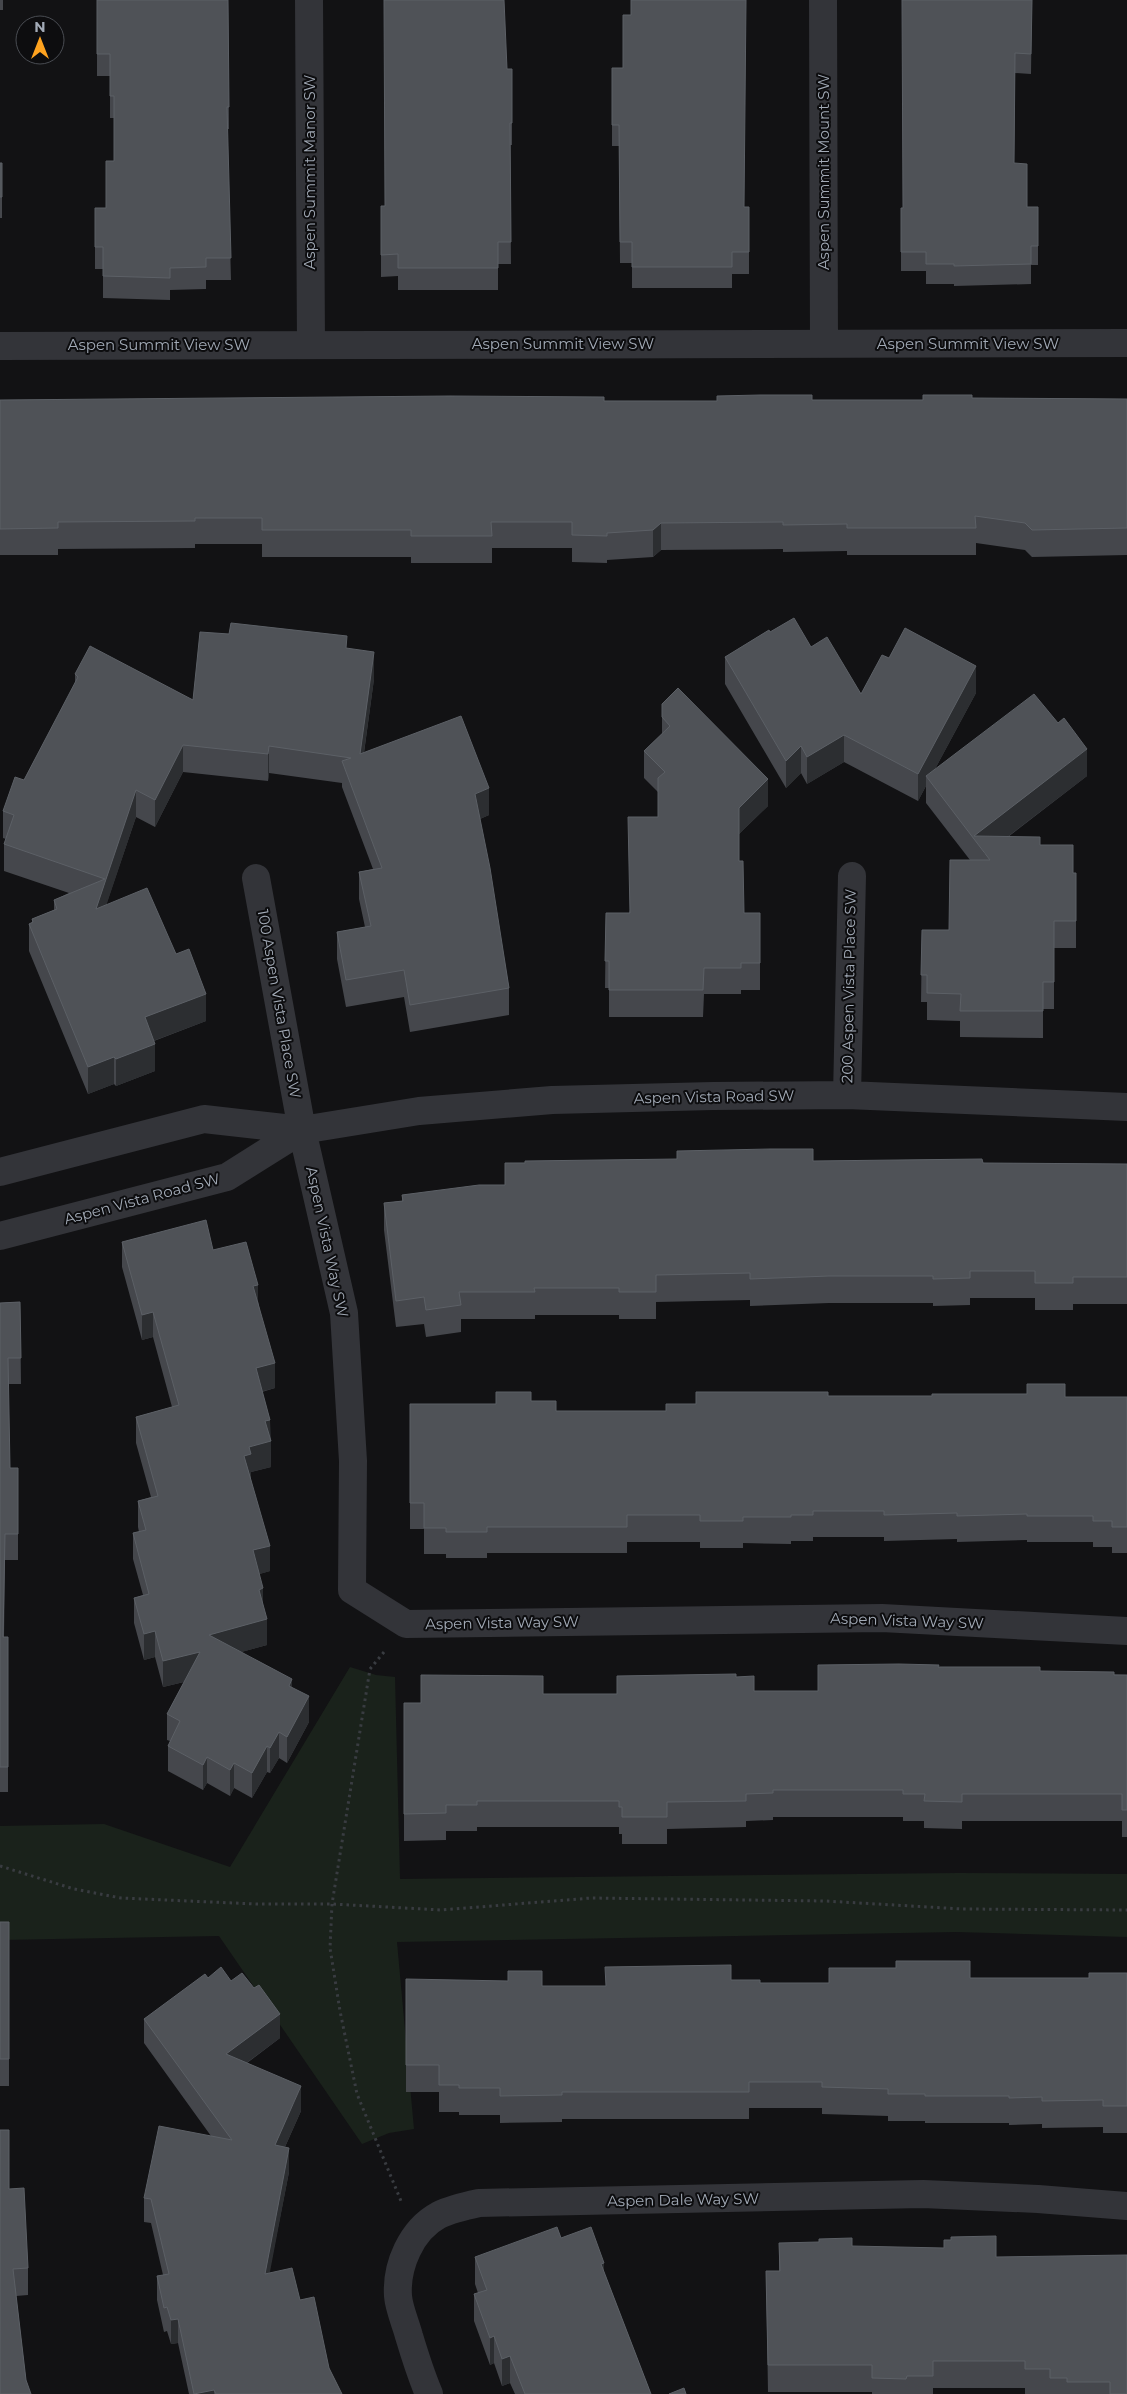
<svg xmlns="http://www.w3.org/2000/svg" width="1127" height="2394" viewBox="0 0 1127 2394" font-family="Montserrat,sans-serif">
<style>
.green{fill:#1a221b}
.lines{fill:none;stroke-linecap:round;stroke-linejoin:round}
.path{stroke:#393c41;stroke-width:3;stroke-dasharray:2.5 4;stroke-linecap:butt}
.minor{stroke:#333439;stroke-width:28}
.wall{fill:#45474c}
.shaded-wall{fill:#2c2e31}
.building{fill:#4f5257;stroke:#5c6066}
.labels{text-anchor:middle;stroke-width:4;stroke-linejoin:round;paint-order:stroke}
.street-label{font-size:15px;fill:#a2aab6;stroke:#0d0d0f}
</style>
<rect width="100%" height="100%" fill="#121214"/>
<path class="green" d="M350 1667 376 1675 395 1677 400 1879 958 1873 1127 1874V1937L957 1932 397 1942 414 2129 389 2133 362 2144 219 1936 0 1940V1826L104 1824 230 1867Z"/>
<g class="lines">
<path class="path" d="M384 1652 370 1669 332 1904 330 1948 340 2011 357 2094 401 2201
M0 1866 74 1889 121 1898 256 1904H332L441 1910 591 1898 825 1901 963 1909 1127 1910"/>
<path class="minor" d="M309 0 311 344
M823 0 824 344
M0 346 1127 343
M256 878 302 1130 344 1313 353 1461 352 1590 406 1624 882 1618 1127 1631
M847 1095 852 876
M0 1172 204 1119 302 1130 419 1111 552 1100 713 1096 847 1095 1127 1107
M0 1236 227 1177 302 1130
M429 2394C421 2375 415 2356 409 2336 406 2324 399 2309 398 2296 396 2266 411 2230 439 2215 451 2209 465 2206 479 2203L923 2194 1038 2199 1127 2206"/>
</g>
<path class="wall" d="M0 0H3V10H0Z
M97 0H228L229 129H227L231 280H206V289L170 290V300L103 298V269H95V208H106L114 161V118H110V76H97Z
M1032 0 1031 74 1015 73 1014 163 1027 207H1038V265H1031V284L954 286V284H926V271H901V208H903Z
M631 15 744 207H749V274H732V288H632V263H620L619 146H612V68H623Z
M507 69H512V145H510L511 264H498V290H398V276L381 277V206H385Z
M0 163H2V218H0Z
M972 398 1127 399V555L1032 557 1025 550 976 543V555H847V551L783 552V549L661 550 653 557 607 560V563L572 562V548H492V563H411V557H262V544H195V548L58 549V555H0V400L717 401 812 400H923Z
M770 632 811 647 861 694 889 658 976 693 935 769 1087 776 1008 837 1040 845 1073 873H1076V948H1054V1009H1043V1038L960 1037V1021L927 1020V1002H921L922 930H949L970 860 926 803V786L918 801 844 762 807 784 801 773 786 788 725 684V657Z
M347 648 374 679 364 753 489 815 480 819 509 988V1015L410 1032 404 997 346 1007 337 959V932L365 927 359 899V872L373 869 342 787V783L269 773 268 781 183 772 155 827 136 817 106 905 176 954 206 1021 154 1041 155 1071 116 1086 114 1084 88 1094 29 951V924L32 923V919L54 910V900L69 893 4 871V844L6 839 3 838V811L24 780 75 684V674L193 700Z
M662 704 768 806 739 834V861L744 913H760V990H741V994H704L703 1017H609V988H605L606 913H629L658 817V792L644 778V751L662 734Z
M813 1161 983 1163 1127 1164V1304H1073V1310H1035V1298H970V1305L933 1306V1303H829L750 1306V1300L656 1302V1319H619V1315H535V1319H461V1332L426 1337 424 1324 396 1327 384 1230V1203L402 1201V1195L505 1185V1163Z
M122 1242 213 1250 258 1301 275 1388 262 1392 270 1420 271 1467 251 1472V1480L270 1571 259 1574 267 1645 241 1652 292 1687 309 1722 287 1763 279 1758 270 1773 267 1772 252 1798 234 1788 230 1796 207 1783 203 1790 168 1771V1746L170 1741 167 1740V1714L184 1682 163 1687 155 1657 144 1660 134 1623V1598L143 1595 133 1559V1533L139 1532 138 1527V1501L151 1497 136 1443V1417L172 1407 153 1337 142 1340 122 1267Z
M20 1302 21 1384H8L10 1468H18V1560H5L4 1637H8V1792H0V1303Z
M828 1396 1065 1397H1127V1553H1112V1547H1093V1542H1027V1540L957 1542V1539L884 1541V1537H813V1541H791V1544L743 1543V1548H700V1542H627V1553H487V1558H446V1554H424V1529H410V1404H496L531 1401 556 1411H666L696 1404Z
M938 1667 1127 1675V1837H1122V1821H962V1829L924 1828V1821H903V1817H773V1820L746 1821V1827L667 1829V1844H622V1834H619V1827H477V1831H446V1840L404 1841V1703H421L543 1694H617L736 1677 754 1691H818Z
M0 1922H9V2086H0Z
M1127 1973V2133H1103V2127L1042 2128V2124L1009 2125V2123H925V2121H888V2116L822 2114V2108H749V2119H562V2122L500 2123V2115H459V2112H439V2092H406V1979L542 1986H605L731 1980 760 1983H829L970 1978H1089Z
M208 1978 231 1981 280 2038 247 2063 301 2111 285 2147 289 2172 269 2273 300 2300 329 2368 342 2394H189L178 2343 171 2344 167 2331 164 2332 157 2300V2276L163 2275 151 2223 144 2222V2198L211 2136 144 2043V2019Z
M9 2189 28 2268V2295L16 2296 26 2380 0 2394Z
M561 2238 604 2272 651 2394H515L510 2383 502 2386 494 2363 490 2365 474 2321V2294L478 2293 475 2284V2257Z
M779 2243 996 2257 1127 2394H1025V2388H933V2394H872V2392H768L766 2271H779Z"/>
<path class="shaded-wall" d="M661 523V550L653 557V530Z
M374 652V679L360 781V754Z
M976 666V693L929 780 926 776V786L918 801V774Z
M844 735V762L807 784V757Z
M183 745V772L155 827V800Z
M269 746V773L268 781V754Z
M801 746V773L786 788V761Z
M1087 749V776L985 854 974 836Z
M768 779V806L739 834V808Z
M489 788V815L475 821V794Z
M136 790V817L96 936V909Z
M206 994V1021L145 1044V1017Z
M155 1044V1071L116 1086V1059Z
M114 1057V1084L88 1094V1067Z
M258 1285V1311L253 1286Z
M153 1312V1337L142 1340V1315Z
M275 1363V1388L256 1393V1368Z
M270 1420 271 1467 251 1472V1479L244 1456 265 1421Z
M270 1546V1571L253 1576V1550Z
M263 1588V1614L259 1590Z
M267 1619V1645L209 1661V1635Z
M155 1631V1657L144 1660V1634Z
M200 1652V1678L163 1687V1661Z
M292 1679V1705L289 1686Z
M309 1696V1722L287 1763V1737Z
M279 1732V1758L270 1773V1748Z
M267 1746V1772L252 1798V1773Z
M207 1757V1783L203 1790V1765Z
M234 1763V1788L230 1796V1770Z
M280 2014V2038L226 2078V2054Z
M301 2086V2111L275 2169V2145Z
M289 2148V2172L265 2298V2274Z
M604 2263V2290L601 2264Z
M178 2319V2343L171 2344V2320Z
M494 2336V2363L490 2365V2338Z
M510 2356V2383L502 2386V2359Z
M214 2390V2394H194Z"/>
<path class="building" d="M97 0H228L229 107H227L231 258H206V267L170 268V278L103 276V247H95V208H106V161H114V96H110V54H97Z
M384 0H504L507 69H512V123H510L511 242H498V268H398V254L381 255V206H385Z
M631 0H746L744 207H749V252H732V267H632V242H620L619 125H612V68H623V15H631Z
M902 0H1032L1031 54 1015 53 1014 163 1027 164V207H1038V246H1031V264L954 266V264H926V252H901V208H903Z
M0 163H2V197H0Z
M760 395H812V400H923V395H972V398L1127 399V528L1032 530 1025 523 975 516 976 528H847V524L783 525V522L661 523 653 530 607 533V536L572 535V522H491L492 536H411V530H262V518H195V521L58 522V528L0 529V400L450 396 604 397V401H717V396Z
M794 618 811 647 827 637 861 694 882 655 889 658 905 628 976 666 918 774 844 735 807 757 801 746 786 761 725 657 769 630 770 632Z
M231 623 347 636 346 648 374 652 360 754 461 716 489 788 475 794 490 868 509 988 410 1005 404 970 346 980 337 932 371 926 359 872 382 868 342 761 351 758 269 746 268 754 183 745 155 800 136 790 96 909 147 888 176 954 189 949 206 994 145 1017 155 1044 116 1059 114 1057 88 1067 29 924 33 922 32 919 57 909 54 900 105 879 4 844 14 815 3 811 15 777 24 780 78 677 75 674 90 646 193 700 200 632 229 634Z
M678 688 768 779 739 808V861H743L744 913H760V963H741V968H704L703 990H609V961H605L606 913H630L628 817H658V778L665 772 644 751 670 726 662 717V704Z
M1034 694 1058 723 1064 718 1087 749 974 836 1040 837V845H1073V873H1076V921H1054V982H1043V1011H960L961 994 927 993V975H921L922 930H949L950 860H990L926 776Z
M770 1149H813V1161L982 1159 983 1163 1127 1164V1277H1073V1283H1035V1271H970V1278L933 1279V1276H829L750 1279V1273L656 1275V1292H619V1288H534L535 1292H459L461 1305 426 1310 424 1297 396 1301 384 1203 403 1201 402 1195 479 1185H505V1163H525V1161L677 1159V1151Z
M206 1220 213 1250 246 1242 258 1285 253 1286 275 1363 256 1368 270 1420 265 1421 271 1441 249 1447 251 1454 244 1456 270 1546 253 1550 263 1588 259 1590 267 1619 209 1635 292 1679 289 1686 309 1696 287 1737 279 1732 270 1748 267 1746 252 1773 234 1763 230 1770 207 1757 203 1765 168 1746 180 1721 167 1714 200 1652 163 1661 155 1631 144 1634 134 1598 149 1594 133 1533 146 1530 138 1501 158 1496 136 1417 179 1405 153 1312 142 1315 122 1242Z
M20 1302 21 1358H8L10 1468H18V1534H5L3 1637H8V1767H0V1303Z
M1027 1384H1065V1397H1127V1527H1112V1521H1093V1516H1027V1514L957 1516V1513L884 1515V1511H813V1515H791V1517H743V1521H700V1515H627V1527H487V1532H446V1528H424V1503H410V1404H496V1392H531V1401H556V1411H666V1404H696V1392H828V1396H932V1394H1027Z
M899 1664 939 1665 938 1667H1040V1671L1114 1672V1675H1127V1810H1122V1794H962V1802L924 1801 925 1794H903V1790H773V1793L746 1794V1801L667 1802V1817H622V1807H619V1801H477V1805H446V1813L404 1814V1703H421V1675L543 1676V1694H617V1676L736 1674V1677L754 1676V1691H818V1665Z
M0 1922H9V2059H0Z
M896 1961H970V1978H1089V1973H1127V2106H1103V2100L1042 2101V2097L1009 2098V2096H925V2094H888V2089L822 2087V2082H749V2092H562V2095L500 2096V2088H459V2085H439V2065H406V1979L508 1981V1971H542V1986H606L605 1967 731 1965V1980H760V1983H829V1968H896Z
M221 1967 231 1981 242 1973 254 1988 259 1985 280 2014 226 2054 301 2086 275 2145 289 2148 265 2274 292 2268 300 2300 314 2297 329 2368 342 2394H216L214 2390 194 2394 178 2319 171 2320 167 2307 164 2308 157 2276 169 2274 151 2199 144 2198 159 2126 232 2140 144 2019 205 1974 208 1978Z
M0 2130H9V2189L24 2188 28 2268 13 2269 26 2380 31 2394H0Z
M557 2227 561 2238 591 2227 604 2263 601 2264 651 2394H525L510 2356 502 2359 494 2336 490 2338 474 2294 487 2290 475 2257Z
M996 2236V2257L1127 2255V2394H1110V2382H1067V2378H1050V2369H1025V2361H933V2376H907L906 2379 872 2378V2365H768L766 2271H780L779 2243 819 2242V2239L852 2238V2246L944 2248V2240H951V2237Z
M684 2388 686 2394H669Z"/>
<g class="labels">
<g class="street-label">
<text transform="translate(310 172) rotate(-90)" y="5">Aspen Summit Manor SW</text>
<text transform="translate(824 172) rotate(-90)" y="5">Aspen Summit Mount SW</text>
<text x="563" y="349">Aspen Summit View SW</text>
<text x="968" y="349">Aspen Summit View SW</text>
<text x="159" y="350">Aspen Summit View SW</text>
<text transform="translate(849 986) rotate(-89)" y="5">200 Aspen Vista Place SW</text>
<text transform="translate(279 1004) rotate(80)" y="5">100 Aspen Vista Place SW</text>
<text transform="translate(714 1097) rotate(-1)" y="5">Aspen Vista Road SW</text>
<text transform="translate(142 1199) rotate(-15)" y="5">Aspen Vista Road SW</text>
<text transform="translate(327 1242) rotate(78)" y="5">Aspen Vista Way SW</text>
<text transform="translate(907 1621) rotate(2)" y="5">Aspen Vista Way SW</text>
<text transform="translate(502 1623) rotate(-1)" y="5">Aspen Vista Way SW</text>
<text transform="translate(683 2200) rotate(-1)" y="5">Aspen Dale Way SW</text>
</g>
</g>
<g transform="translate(40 40)"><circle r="24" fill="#0d0d0f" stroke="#494c52"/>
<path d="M0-4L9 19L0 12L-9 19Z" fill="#ffa31f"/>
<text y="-8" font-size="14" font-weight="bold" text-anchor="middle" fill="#a2aab6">N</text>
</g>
</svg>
